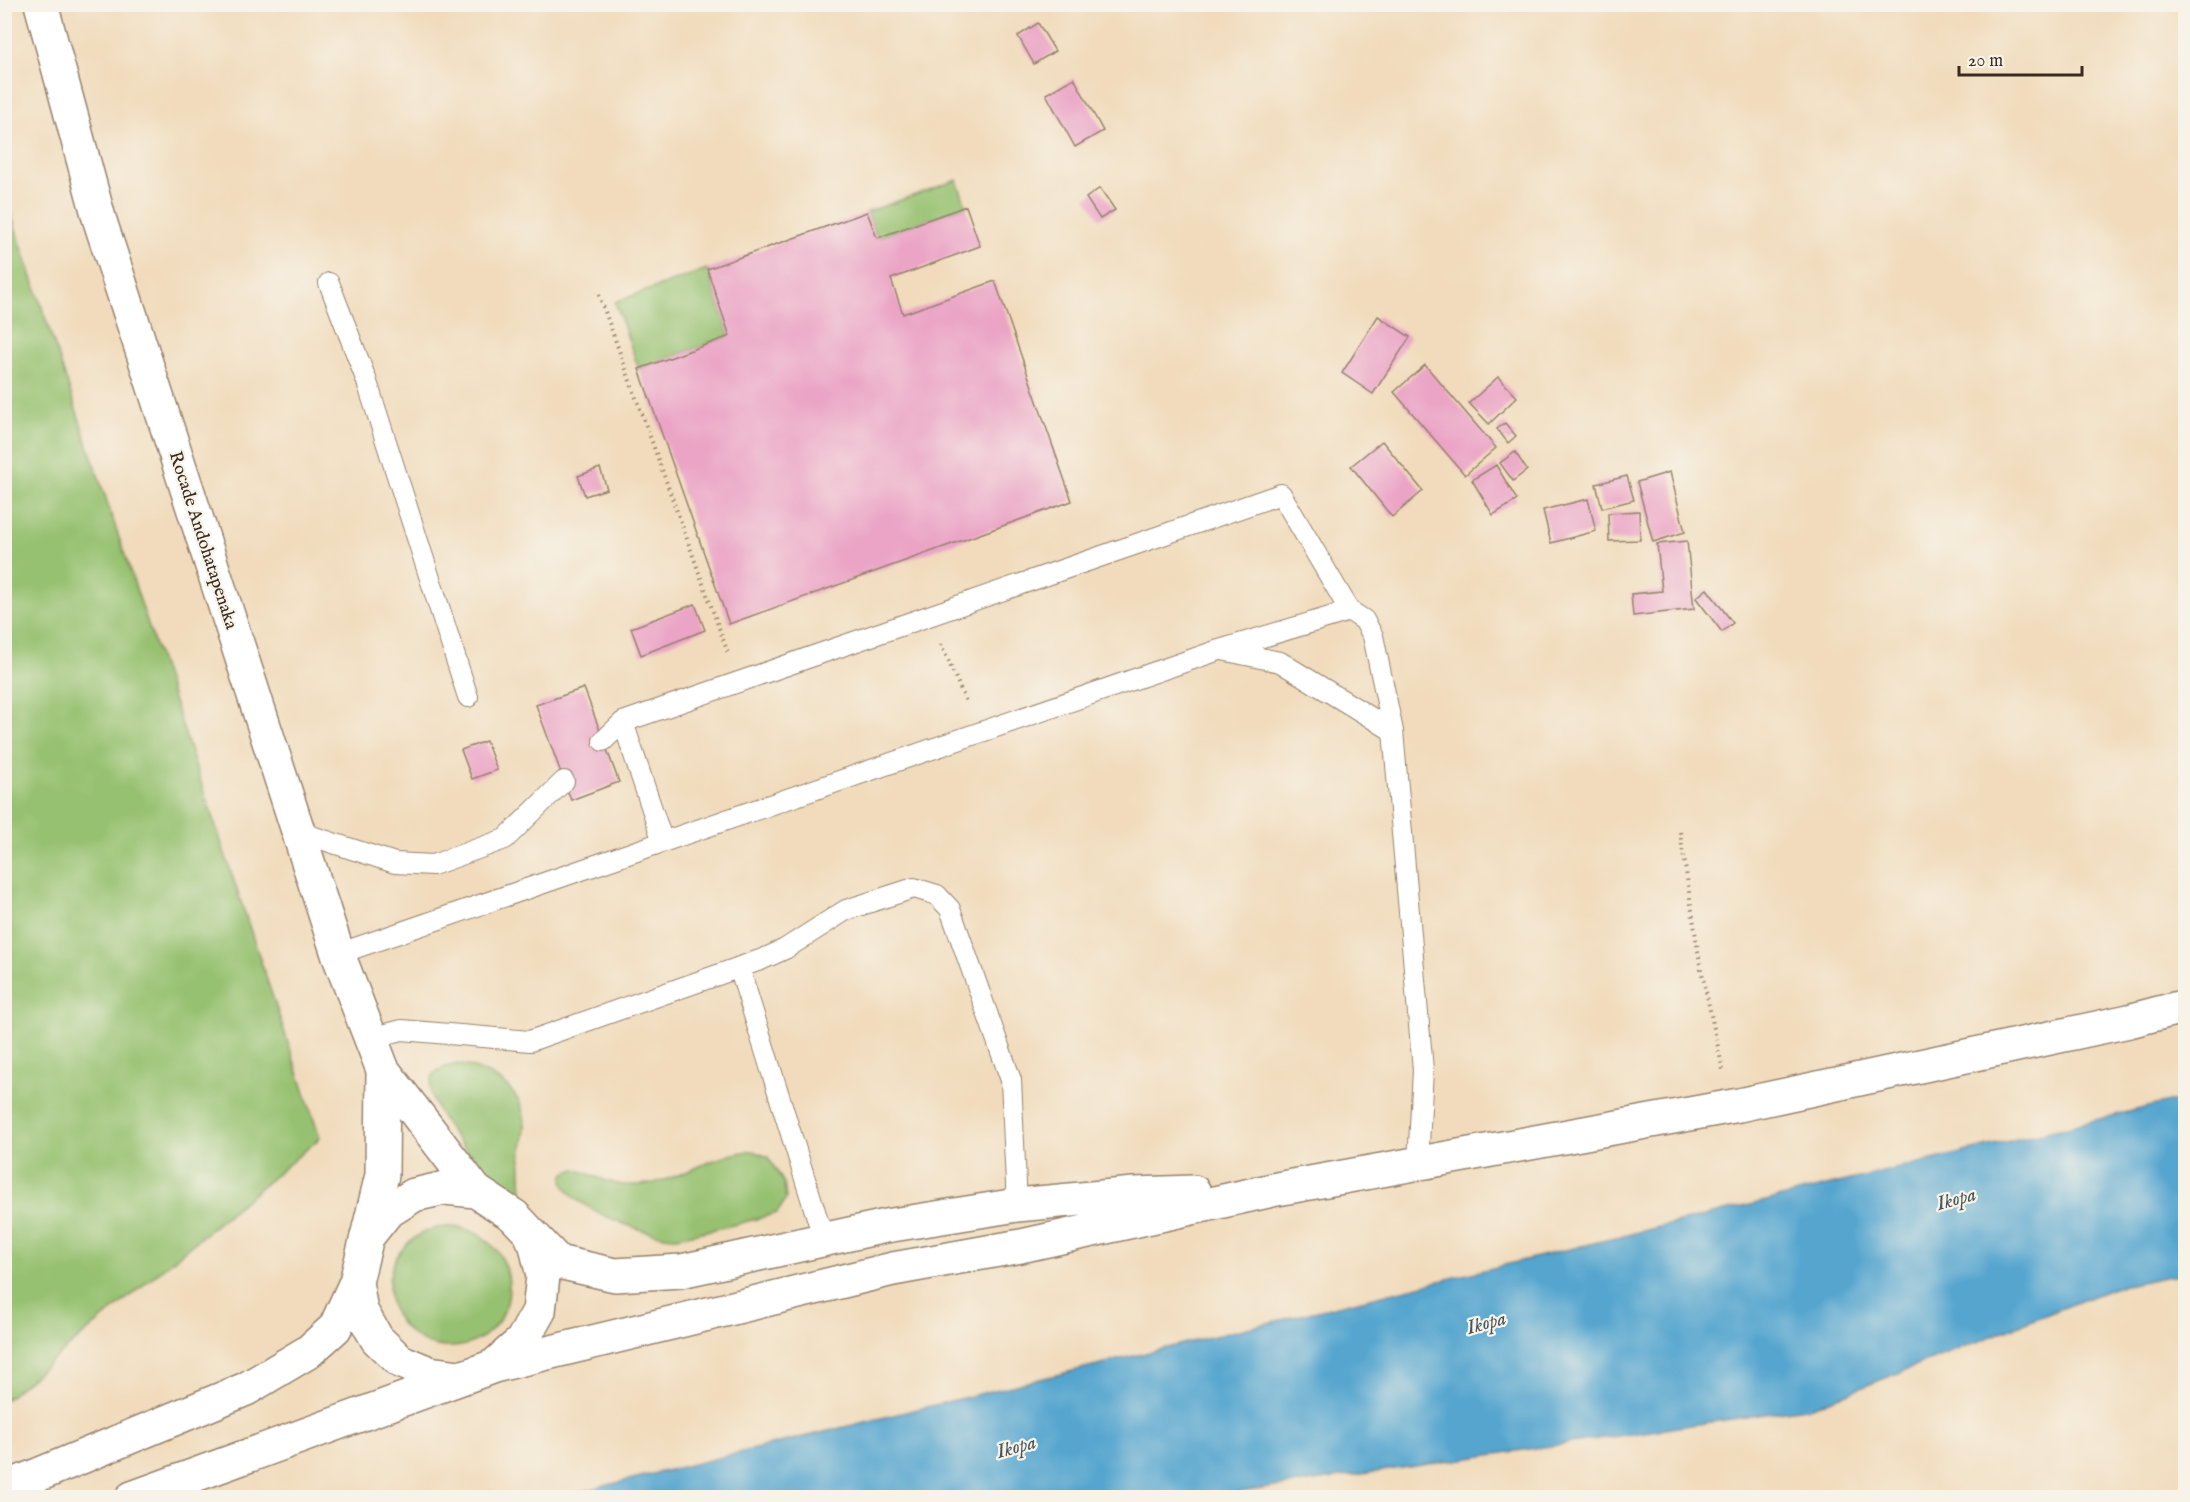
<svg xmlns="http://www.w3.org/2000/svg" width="2190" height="1502" viewBox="0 0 2190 1502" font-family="'IM FELL English',serif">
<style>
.green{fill:#96c16f;stroke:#687646;stroke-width:1.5}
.water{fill:#55a5cf;stroke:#486876;stroke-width:1.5}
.building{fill:#eba4c6}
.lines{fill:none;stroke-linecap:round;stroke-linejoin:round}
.lane-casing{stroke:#96826d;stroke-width:22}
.secondary-casing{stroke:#96826d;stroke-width:36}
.primary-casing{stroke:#96826d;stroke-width:36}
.path{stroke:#96826d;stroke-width:4;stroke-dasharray:1.5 4.5;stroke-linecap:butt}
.lane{stroke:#fff;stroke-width:20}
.secondary{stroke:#fff;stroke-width:33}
.primary{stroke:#fff;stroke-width:33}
.labels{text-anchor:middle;stroke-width:4.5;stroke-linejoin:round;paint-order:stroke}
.street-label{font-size:18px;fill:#3b2a1e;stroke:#f7f3e8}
.water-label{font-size:20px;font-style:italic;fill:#44555c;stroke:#f7f3e8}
</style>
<rect width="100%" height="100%" fill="#f7f3e8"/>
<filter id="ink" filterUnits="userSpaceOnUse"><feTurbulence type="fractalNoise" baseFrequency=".0167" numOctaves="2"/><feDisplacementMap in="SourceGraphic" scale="12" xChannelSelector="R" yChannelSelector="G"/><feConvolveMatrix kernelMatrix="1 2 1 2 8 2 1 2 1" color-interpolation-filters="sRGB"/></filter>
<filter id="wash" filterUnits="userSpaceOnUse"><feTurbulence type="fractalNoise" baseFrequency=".008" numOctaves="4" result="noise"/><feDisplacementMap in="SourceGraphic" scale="24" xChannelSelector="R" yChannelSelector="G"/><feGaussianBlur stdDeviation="1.35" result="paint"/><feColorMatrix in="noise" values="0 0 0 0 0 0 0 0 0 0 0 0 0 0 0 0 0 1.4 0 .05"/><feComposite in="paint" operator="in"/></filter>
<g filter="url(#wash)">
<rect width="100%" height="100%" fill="#f1dbbc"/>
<path class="green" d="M957 180 966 206 877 238 867 212Z
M5 197 320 1138 5 1400H4Z
M707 269 730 336 639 369 615 302Z
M457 1064C489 1069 523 1088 525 1124 525 1135 522 1145 521 1156 520 1173 522 1190 523 1207 502 1187 407 1103 436 1072 442 1067 450 1066 457 1064Z
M754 1151 768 1157 784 1183 786 1199 777 1213C750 1221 723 1228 696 1233 689 1234 681 1237 674 1237 651 1237 549 1202 565 1173L575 1169C592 1174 606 1183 624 1185 673 1189 708 1153 754 1151Z
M389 1287a60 60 0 1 1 120 0a60 60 0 1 1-120 0Z"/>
<path class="water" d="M2185 1098V1273L2116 1287 1812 1407 1208 1497H559Z"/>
<g id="blocks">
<path class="building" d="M1038 23 1055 51 1034 64 1018 36Z
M1074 78 1103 131 1075 147 1046 94Z
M1100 188 1115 210 1100 219 1086 198Z
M966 206 980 246 891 279 903 314 995 281 1072 501 729 624 639 369 730 336 707 269 867 212 877 238Z
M1378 316 1410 337 1373 394 1342 373Z
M1425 365 1496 448 1465 475 1394 392Z
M1498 377 1517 397 1489 424 1469 403Z
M1505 423 1516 436 1508 443 1497 429Z
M1382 441 1423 491 1392 517 1351 466Z
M1515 452 1527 470 1513 481 1500 463Z
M1496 465 1517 500 1493 515 1472 480Z
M600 468 607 489 585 496 578 476Z
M1670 472 1685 532 1653 542 1637 482Z
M1627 476 1634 500 1602 508 1596 484Z
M1588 499 1596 531 1551 543 1543 510Z
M1639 511 1640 540 1609 541 1608 513Z
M1687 541 1694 609 1633 616 1631 594 1662 591 1657 544Z
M1707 589 1733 623 1722 632 1696 598Z
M695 604 705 630 641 655 631 628Z
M584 688 619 782 571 800 536 705Z
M486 741 497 770 472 779 461 750Z"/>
</g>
</g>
<g filter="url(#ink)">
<use href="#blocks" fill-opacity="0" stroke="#96826d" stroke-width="1.5"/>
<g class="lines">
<g class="lane-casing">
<path id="lane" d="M329 283 366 379 468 697
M1222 650 1280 662 1393 731
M603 741 623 722
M299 832 395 863 433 865 505 839 564 781
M663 842 623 722 1281 494 1350 611 1364 620 1373 636 1393 731 1423 1070 1418 1163
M338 954 1219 650 1350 611
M739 967 824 1240
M371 1038 402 1030 530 1041 763 959 785 949 846 910 914 888 937 895 950 909 1011 1080 1017 1205"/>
</g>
<g class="secondary-casing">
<path id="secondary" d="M41 4 99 218 338 954 383 1070 476 1191
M367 1237 382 1175 383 1070"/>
</g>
<g class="primary-casing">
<path id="primary" d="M356 1282 361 1311 377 1339 400 1361 429 1373 460 1377
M495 1365 522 1341 539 1311 543 1276 535 1242 532 1238
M4 1489 246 1389 308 1352 335 1328 356 1282 367 1237 387 1212 414 1195 445 1188 476 1191 514 1216 558 1262 615 1275 681 1271 886 1226 1017 1205 1134 1194 1194 1192
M132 1498 494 1366 893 1269 1021 1246 1277 1189 1739 1105 2129 1021 2186 1006"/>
</g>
<path class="path" d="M599 295 728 653
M941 644 967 704
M1680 832 1700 964 1723 1070"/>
<use href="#lane" class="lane"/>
<use href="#secondary" class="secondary"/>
<use href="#primary" class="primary"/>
</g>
</g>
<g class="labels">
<g class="street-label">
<text transform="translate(204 540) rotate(72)" y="6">Rocade Andohatapenaka</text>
</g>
<g class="water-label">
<text transform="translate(1956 1198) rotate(-15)" y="7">Ikopa</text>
<text transform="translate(1486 1322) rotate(-15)" y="7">Ikopa</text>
<text transform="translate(1016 1446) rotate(-15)" y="7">Ikopa</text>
</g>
</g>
<rect width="2190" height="1502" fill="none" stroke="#f7f3e8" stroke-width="24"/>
<path d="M1959 66v9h123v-9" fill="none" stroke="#3b2a1e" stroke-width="3"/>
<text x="1968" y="66" font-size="18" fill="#3b2a1e" stroke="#f7f3e8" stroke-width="4.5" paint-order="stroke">20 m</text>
</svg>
